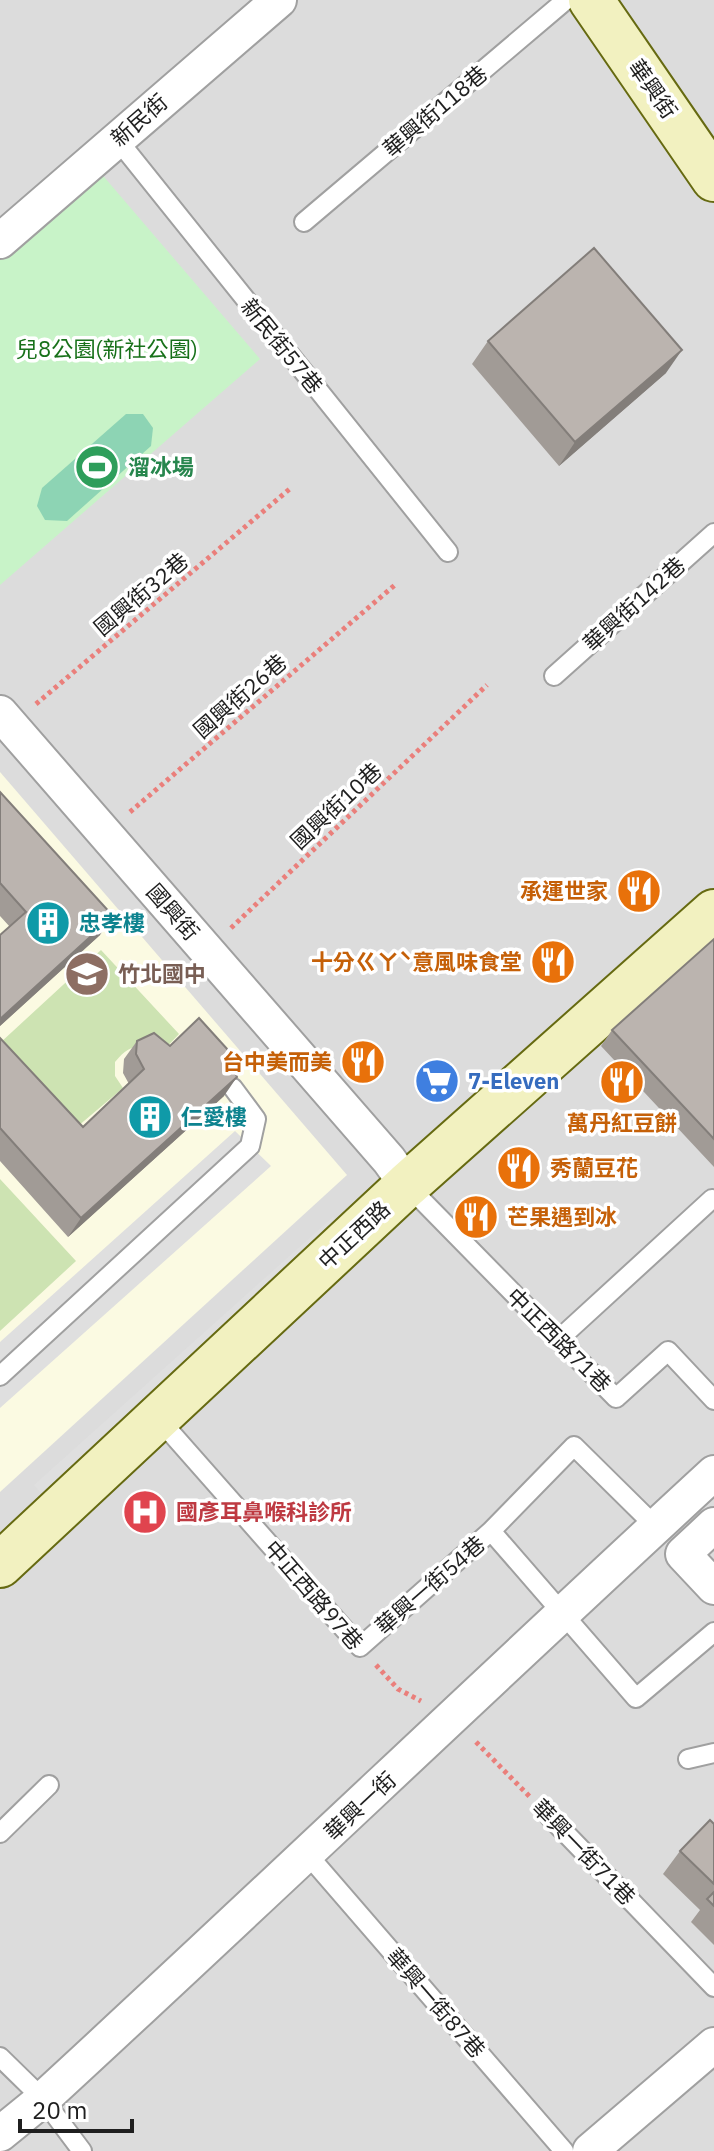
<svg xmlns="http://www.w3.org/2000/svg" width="714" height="2151" viewBox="0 0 714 2151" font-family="'IBM Plex Sans','Noto Sans TC',sans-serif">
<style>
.residential{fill:#dcdcdc}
.education{fill:#fbfae2}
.grass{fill:#cde3b2}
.park{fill:#c8f3c8}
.pitch{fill:#8dd4b4}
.parking{fill:#dfdfdf}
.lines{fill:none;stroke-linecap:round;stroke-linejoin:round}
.lane-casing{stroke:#a0a0a0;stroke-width:22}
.street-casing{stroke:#a0a0a0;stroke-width:38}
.secondary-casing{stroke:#666a11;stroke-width:48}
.path{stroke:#ea7f7b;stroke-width:5;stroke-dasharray:4 4;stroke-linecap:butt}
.lane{stroke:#fff;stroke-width:18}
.street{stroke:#fff;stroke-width:34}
.secondary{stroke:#f2f1c0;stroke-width:44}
.wall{fill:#a19b96}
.shaded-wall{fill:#837e7a}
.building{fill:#bbb4af;stroke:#837e7a;stroke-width:2}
.labels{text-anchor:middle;stroke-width:7;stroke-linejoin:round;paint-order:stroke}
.street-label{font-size:22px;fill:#1f1f1f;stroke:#fff}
.park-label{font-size:22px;fill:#18711a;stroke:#fff}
.leisure-label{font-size:22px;font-weight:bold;fill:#27864d;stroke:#fff;text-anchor:start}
.food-label{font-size:22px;font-weight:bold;fill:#c56008;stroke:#fff;text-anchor:end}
.culture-label{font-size:22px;font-weight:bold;fill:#0d838f;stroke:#fff;text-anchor:start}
.education-label{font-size:22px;font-weight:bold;fill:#785e54;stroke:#fff;text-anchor:start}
.shop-label{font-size:22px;font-weight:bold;fill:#366cbe;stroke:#fff;text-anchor:start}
.health-label{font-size:22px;font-weight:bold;fill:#be3a42;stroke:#fff;text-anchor:start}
</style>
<rect width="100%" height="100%" fill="#eeebe6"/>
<path class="residential" d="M0 0H714V2151H0Z"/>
<path class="education" d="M0 772 347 1175 0 1492Z"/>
<path class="grass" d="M101 950 179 1034 159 1055 145 1045C131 1046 124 1051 115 1062V1076L123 1088 71 1132 0 1043Z
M0 1179 76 1261 0 1331Z"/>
<path class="park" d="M99 171 260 359 0 585V258Z"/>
<path class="pitch" d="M126 414H143L153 428 151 446 67 521 45 520 37 506 42 488Z"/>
<path class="parking" d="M235 1131 271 1166 0 1408V1342Z
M333 1217 340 1225 41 1493 34 1485Z"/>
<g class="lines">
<g class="lane-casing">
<path id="lane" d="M117 139 448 552
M304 222 566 0
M554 676 714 533
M407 1185 616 1398 668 1351 714 1400
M558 1340 712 1199
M0 1376 250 1146 256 1119 233 1088
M158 1418 360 1647 491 1531 636 1698 714 1632
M491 1531 574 1446 656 1527
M688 1759 714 1753
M549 1816 714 1987
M0 1833 49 1785
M308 1855 564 2151
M0 2057 43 2099 82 2151"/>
</g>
<g class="street-casing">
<path id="street" d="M0 241 279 0
M0 713 389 1160 407 1185
M714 1525 683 1554 714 1587
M0 2134 43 2099C268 1892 489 1680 714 1473
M590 2151 714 2045"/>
</g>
<g class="secondary-casing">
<path id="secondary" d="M591 0 714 179
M0 1565 407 1185 714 912"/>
</g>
<path class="path" d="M36 704 292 487
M130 812 396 584
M231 928 487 685
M376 1665 398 1689 421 1701
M476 1742 531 1798"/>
<use href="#lane" class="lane"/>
<use href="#street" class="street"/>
<use href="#secondary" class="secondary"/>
</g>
<path class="wall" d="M488 341 666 373 559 466 472 364Z
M0 792 100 935 0 1026V935L10 927 0 916Z
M714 939V1167L601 1046 612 1030Z
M0 1038 83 1127 129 1084 123 1073 124 1059 137 1041 224 1096 68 1237 0 1161Z
M714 1824V1945L691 1922 700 1910 663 1874 680 1851Z"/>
<path class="shaded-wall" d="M682 350 666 373 559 466 575 442Z
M113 916 100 935 0 1026V1019Z
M237 1077 224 1096 68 1237 81 1218Z"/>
<path class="building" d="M594 248 682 350 575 442 488 341Z
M0 792 113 916 0 1019V935L26 912 0 883Z
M714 939V1139L612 1030Z
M199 1018 238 1061 234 1070 237 1077 81 1218 0 1128V1038L83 1127 144 1069 136 1054 137 1041 154 1033 170 1046Z
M710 1820 714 1824V1884L680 1851Z
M714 1892V1906L707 1899Z"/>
<defs>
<g id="stadium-disc" transform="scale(2.3)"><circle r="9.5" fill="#2e9e5b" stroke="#fff"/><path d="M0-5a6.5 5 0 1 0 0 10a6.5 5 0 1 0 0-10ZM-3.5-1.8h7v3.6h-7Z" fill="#fff"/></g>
<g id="restaurant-disc" transform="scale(2.3)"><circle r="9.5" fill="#e8710a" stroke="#fff"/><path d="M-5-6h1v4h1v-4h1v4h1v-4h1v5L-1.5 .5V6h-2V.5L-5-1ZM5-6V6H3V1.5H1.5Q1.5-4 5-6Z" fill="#fff"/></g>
<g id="building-disc" transform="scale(2.3)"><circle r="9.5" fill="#0f9aa8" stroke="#fff"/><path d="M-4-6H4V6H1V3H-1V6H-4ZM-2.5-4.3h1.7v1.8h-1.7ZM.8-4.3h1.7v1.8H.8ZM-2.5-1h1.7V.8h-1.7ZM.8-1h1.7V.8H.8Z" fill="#fff"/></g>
<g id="school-disc" transform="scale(2.3)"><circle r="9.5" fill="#8d6e63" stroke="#fff"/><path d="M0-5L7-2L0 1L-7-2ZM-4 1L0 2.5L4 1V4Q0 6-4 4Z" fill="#fff"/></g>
<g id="supermarket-disc" transform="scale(2.3)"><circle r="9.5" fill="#3f7fe0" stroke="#fff"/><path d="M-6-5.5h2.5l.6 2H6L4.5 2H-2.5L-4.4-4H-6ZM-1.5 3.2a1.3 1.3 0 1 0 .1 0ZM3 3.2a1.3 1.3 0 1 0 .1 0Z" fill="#fff"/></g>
<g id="hospital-disc" transform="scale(2.3)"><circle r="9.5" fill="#e0444e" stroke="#fff"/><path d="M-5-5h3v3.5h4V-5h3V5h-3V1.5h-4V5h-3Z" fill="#fff"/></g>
</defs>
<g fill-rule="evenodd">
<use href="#stadium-disc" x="97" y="467"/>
<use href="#restaurant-disc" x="639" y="891"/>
<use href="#building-disc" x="48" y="923"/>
<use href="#restaurant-disc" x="553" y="962"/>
<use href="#school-disc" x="87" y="974"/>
<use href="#restaurant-disc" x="363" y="1062"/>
<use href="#supermarket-disc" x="437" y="1081"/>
<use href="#restaurant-disc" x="622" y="1082"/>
<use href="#building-disc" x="150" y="1117"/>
<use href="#restaurant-disc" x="519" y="1168"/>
<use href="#restaurant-disc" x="476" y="1217"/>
<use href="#hospital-disc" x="145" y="1512"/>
</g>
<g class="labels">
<g class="street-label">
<text transform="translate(653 89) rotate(55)" y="8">華興街</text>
<text transform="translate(435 111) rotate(-40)" y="8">華興街118巷</text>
<text transform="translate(139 120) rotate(-41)" y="8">新民街</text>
<text transform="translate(282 346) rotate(51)" y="8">新民街57巷</text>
<text transform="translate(141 594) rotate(-40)" y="8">國興街32巷</text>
<text transform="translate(634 604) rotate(-42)" y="8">華興街142巷</text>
<text transform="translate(240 696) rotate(-41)" y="8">國興街26巷</text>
<text transform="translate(336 806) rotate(-43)" y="8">國興街10巷</text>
<text transform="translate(173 912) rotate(49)" y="8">國興街</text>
<text transform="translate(354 1235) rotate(-43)" y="8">中正西路</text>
<text transform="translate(559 1340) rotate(45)" y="8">中正西路71巷</text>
<text transform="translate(430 1585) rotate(-41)" y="8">華興一街54巷</text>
<text transform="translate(314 1595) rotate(49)" y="8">中正西路97巷</text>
<text transform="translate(360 1806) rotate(-43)" y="8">華興一街</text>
<text transform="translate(584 1852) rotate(46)" y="8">華興一街71巷</text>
<text transform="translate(436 2003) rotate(49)" y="8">華興一街87巷</text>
</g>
<g class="park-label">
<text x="107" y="357">兒8公園(新社公園)</text>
</g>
<g class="leisure-label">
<text x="128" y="475">溜冰場</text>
</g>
<g class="food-label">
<text x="608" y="899">承運世家</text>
<text x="522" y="970">十分ㄍㄚˋ意風味食堂</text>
<text x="332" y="1070">台中美而美</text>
<text x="622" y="1131" text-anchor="middle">萬丹紅豆餅</text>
<text x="550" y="1176" text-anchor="start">秀蘭豆花</text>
<text x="507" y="1225" text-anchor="start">芒果遇到冰</text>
</g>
<g class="culture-label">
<text x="79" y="931">忠孝樓</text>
<text x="181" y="1125">仁愛樓</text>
</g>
<g class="education-label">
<text x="118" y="982">竹北國中</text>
</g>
<g class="shop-label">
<text x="468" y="1089">7-Eleven</text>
</g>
<g class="health-label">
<text x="176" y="1520">國彥耳鼻喉科診所</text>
</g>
</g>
<path d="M20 2119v12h112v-12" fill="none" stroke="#1f1f1f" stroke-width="4"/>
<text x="32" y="2119" font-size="24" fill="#1f1f1f" stroke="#ffffff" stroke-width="6" paint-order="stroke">20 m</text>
</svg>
